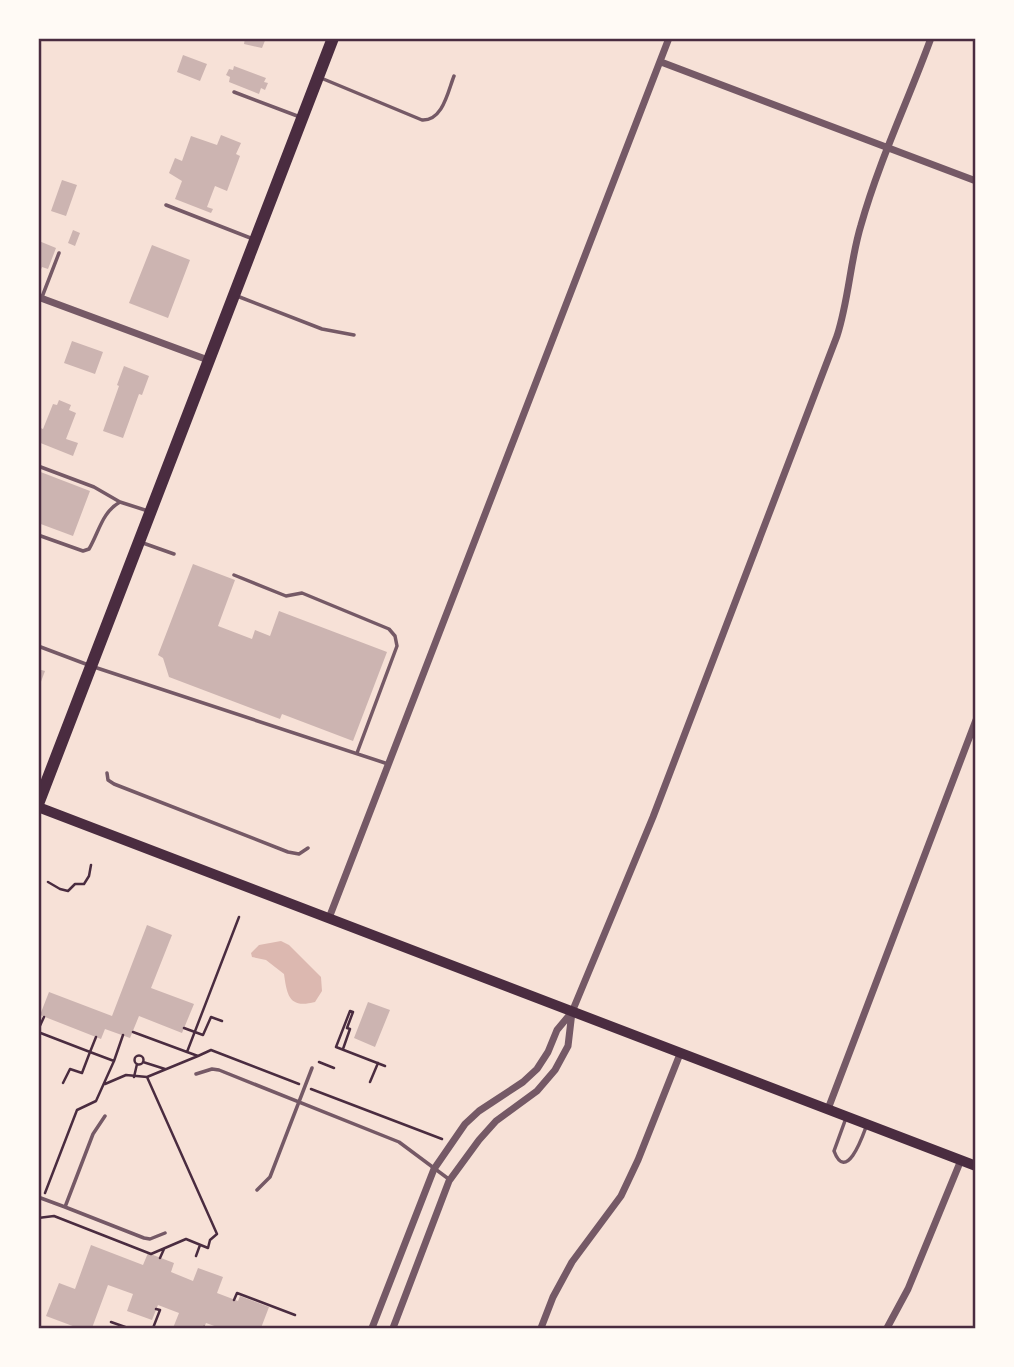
<svg xmlns="http://www.w3.org/2000/svg" width="1014" height="1367" viewBox="0 0 1014 1367" font-family="'Golos Text',sans-serif">
<style>
.water{fill:#dcb8b0}
.building{fill:#ccb4b1}
.lines{fill:none;stroke-linecap:round;stroke-linejoin:round}
.path{stroke:#4a2c40;stroke-width:2.5}
.service{stroke:#755966;stroke-width:3.5}
.minor{stroke:#755966;stroke-width:7}
.secondary{stroke:#4a2c40;stroke-width:10}
.primary{stroke:#4a2c40;stroke-width:12}
.neatline{fill:none;stroke:#4a2c40;stroke-width:2.5}
</style>
<rect width="100%" height="100%" fill="#f7e1d7"/>
<path class="water" d="M281 941 289 945 321 977 322 991 315 1002C289 1009 287 995 284 974L266 960 252 957 251 953 259 945Z"/>
<path class="building" d="M245 38H266L262 48 244 44Z
M183 55 207 64 200 81 177 72Z
M234 66 266 78 264 82 268 83 265 90 261 88 259 94 229 82 230 77 226 75 229 69 233 70Z
M221 135 241 143 236 154 240 156 227 191 215 186 207 207 213 209 211 213 175 199 182 181 169 173 175 158 182 161 191 136 217 145Z
M62 180 77 185 66 216 51 211Z
M73 230 80 233 75 246 68 243Z
M39 241 56 248 48 269 42 267 39 274Z
M152 245 190 260 168 318 129 303Z
M72 341 103 352 95 374 64 363Z
M124 366 149 376 142 395 139 394 123 438 103 431 119 386 117 385Z
M59 400 71 405 69 410 76 413 66 439 78 443 73 456 38 442V427L43 429 53 404 57 405Z
M38 471 90 491 73 536 38 523Z
M193 564 235 580 218 626 252 639 255 630 270 636 279 611 387 652 353 741 282 714 280 719 169 677 163 658 158 655Z
M38 669 45 671 39 687H38Z
M147 925 172 935 151 988 194 1004 182 1033 139 1016 130 1038 105 1029 101 1039 40 1015 49 992 112 1016Z
M368 1002 390 1010 375 1047 354 1038Z
M91 1245 143 1265 148 1253 174 1263 171 1272 193 1281 198 1268 223 1277 217 1293 238 1301 240 1296 269 1307 261 1328H220L206 1323 204 1328H173L179 1313 158 1305 152 1320 127 1311 133 1294 108 1285 92 1328H78L46 1316 59 1283 75 1289Z"/>
<g class="lines">
<path class="path" d="M48 882 60 889 68 891 75 884H84L89 876 91 865
M184 1028 203 1035 211 1017 222 1021
M38 1030 44 1017
M38 1032 90 1052 82 1073 70 1069 63 1083
M133 1032 187 1052 239 917
M96 1037 90 1052 114 1061 123 1035
M343 1049 350 1029 347 1028 353 1012 350 1011 336 1047 385 1066
M134.5 1060a4.5 4.5 0 1 1 9 0a4.5 4.5 0 1 1-9 0Z
M198 1056 211 1050 299 1084
M143 1062 165 1069
M319 1062 334 1068
M134 1077 137 1064
M370 1082 378 1063
M105 1084 126 1075 147 1077 198 1056 187 1052
M311 1089 442 1139
M45 1193 77 1110 96 1101 114 1061
M38 1218 54 1216 151 1254 186 1239 208 1248 210 1240 217 1234 147 1077
M196 1256 200 1245
M160 1258 164 1249
M234 1300 237 1293 295 1315
M111 1322 128 1328
M204 1327 208 1328
M153 1328 160 1310 156 1309"/>
<path class="service" d="M321 78 422 120C443 121 448 91 454 76
M234 92 300 117
M166 205 253 239
M237 296 322 329 354 335
M42 297 59 253
M38 466 94 487 120 502
M38 535 83 551 89 549C99 532 102 512 120 502L148 511
M143 543 174 554
M234 575 286 596 302 593 389 629 395 636 397 646 357 753
M38 646 91 666 388 764
M107 773 108 780 114 784 288 852 299 854 308 848
M196 1074 212 1069 219 1070 399 1142 450 1180
M846 1118 834 1151C846 1183 862 1138 866 1127
M257 1190 270 1177 312 1068
M38 1197 65 1207 93 1134 105 1116
M65 1207 144 1238 150 1239 165 1233"/>
<path class="minor" d="M661 62 976 181
M38 297 208 360
M329 918 669 38
M828 1109 976 720
M372 1328 434 1169 465 1124 479 1111 523 1082 537 1069 548 1052 557 1030 572 1012 653 817 837 336C849 299 850 261 861 225 879 161 908 101 931 38
M393 1328 449 1181 479 1140 496 1121 537 1091 555 1070 568 1046 572 1012
M541 1328 553 1297 572 1262 621 1196 638 1160 680 1054
M887 1328 908 1289 961 1160"/>
<path class="secondary" d="M38 807 976 1166"/>
<path class="primary" d="M38 804 333 38"/>
</g>
<rect width="1014" height="1367" fill="none" stroke="#fffaf5" stroke-width="80"/>
<rect x="40" y="40" width="934" height="1287" class="neatline"/>
</svg>
